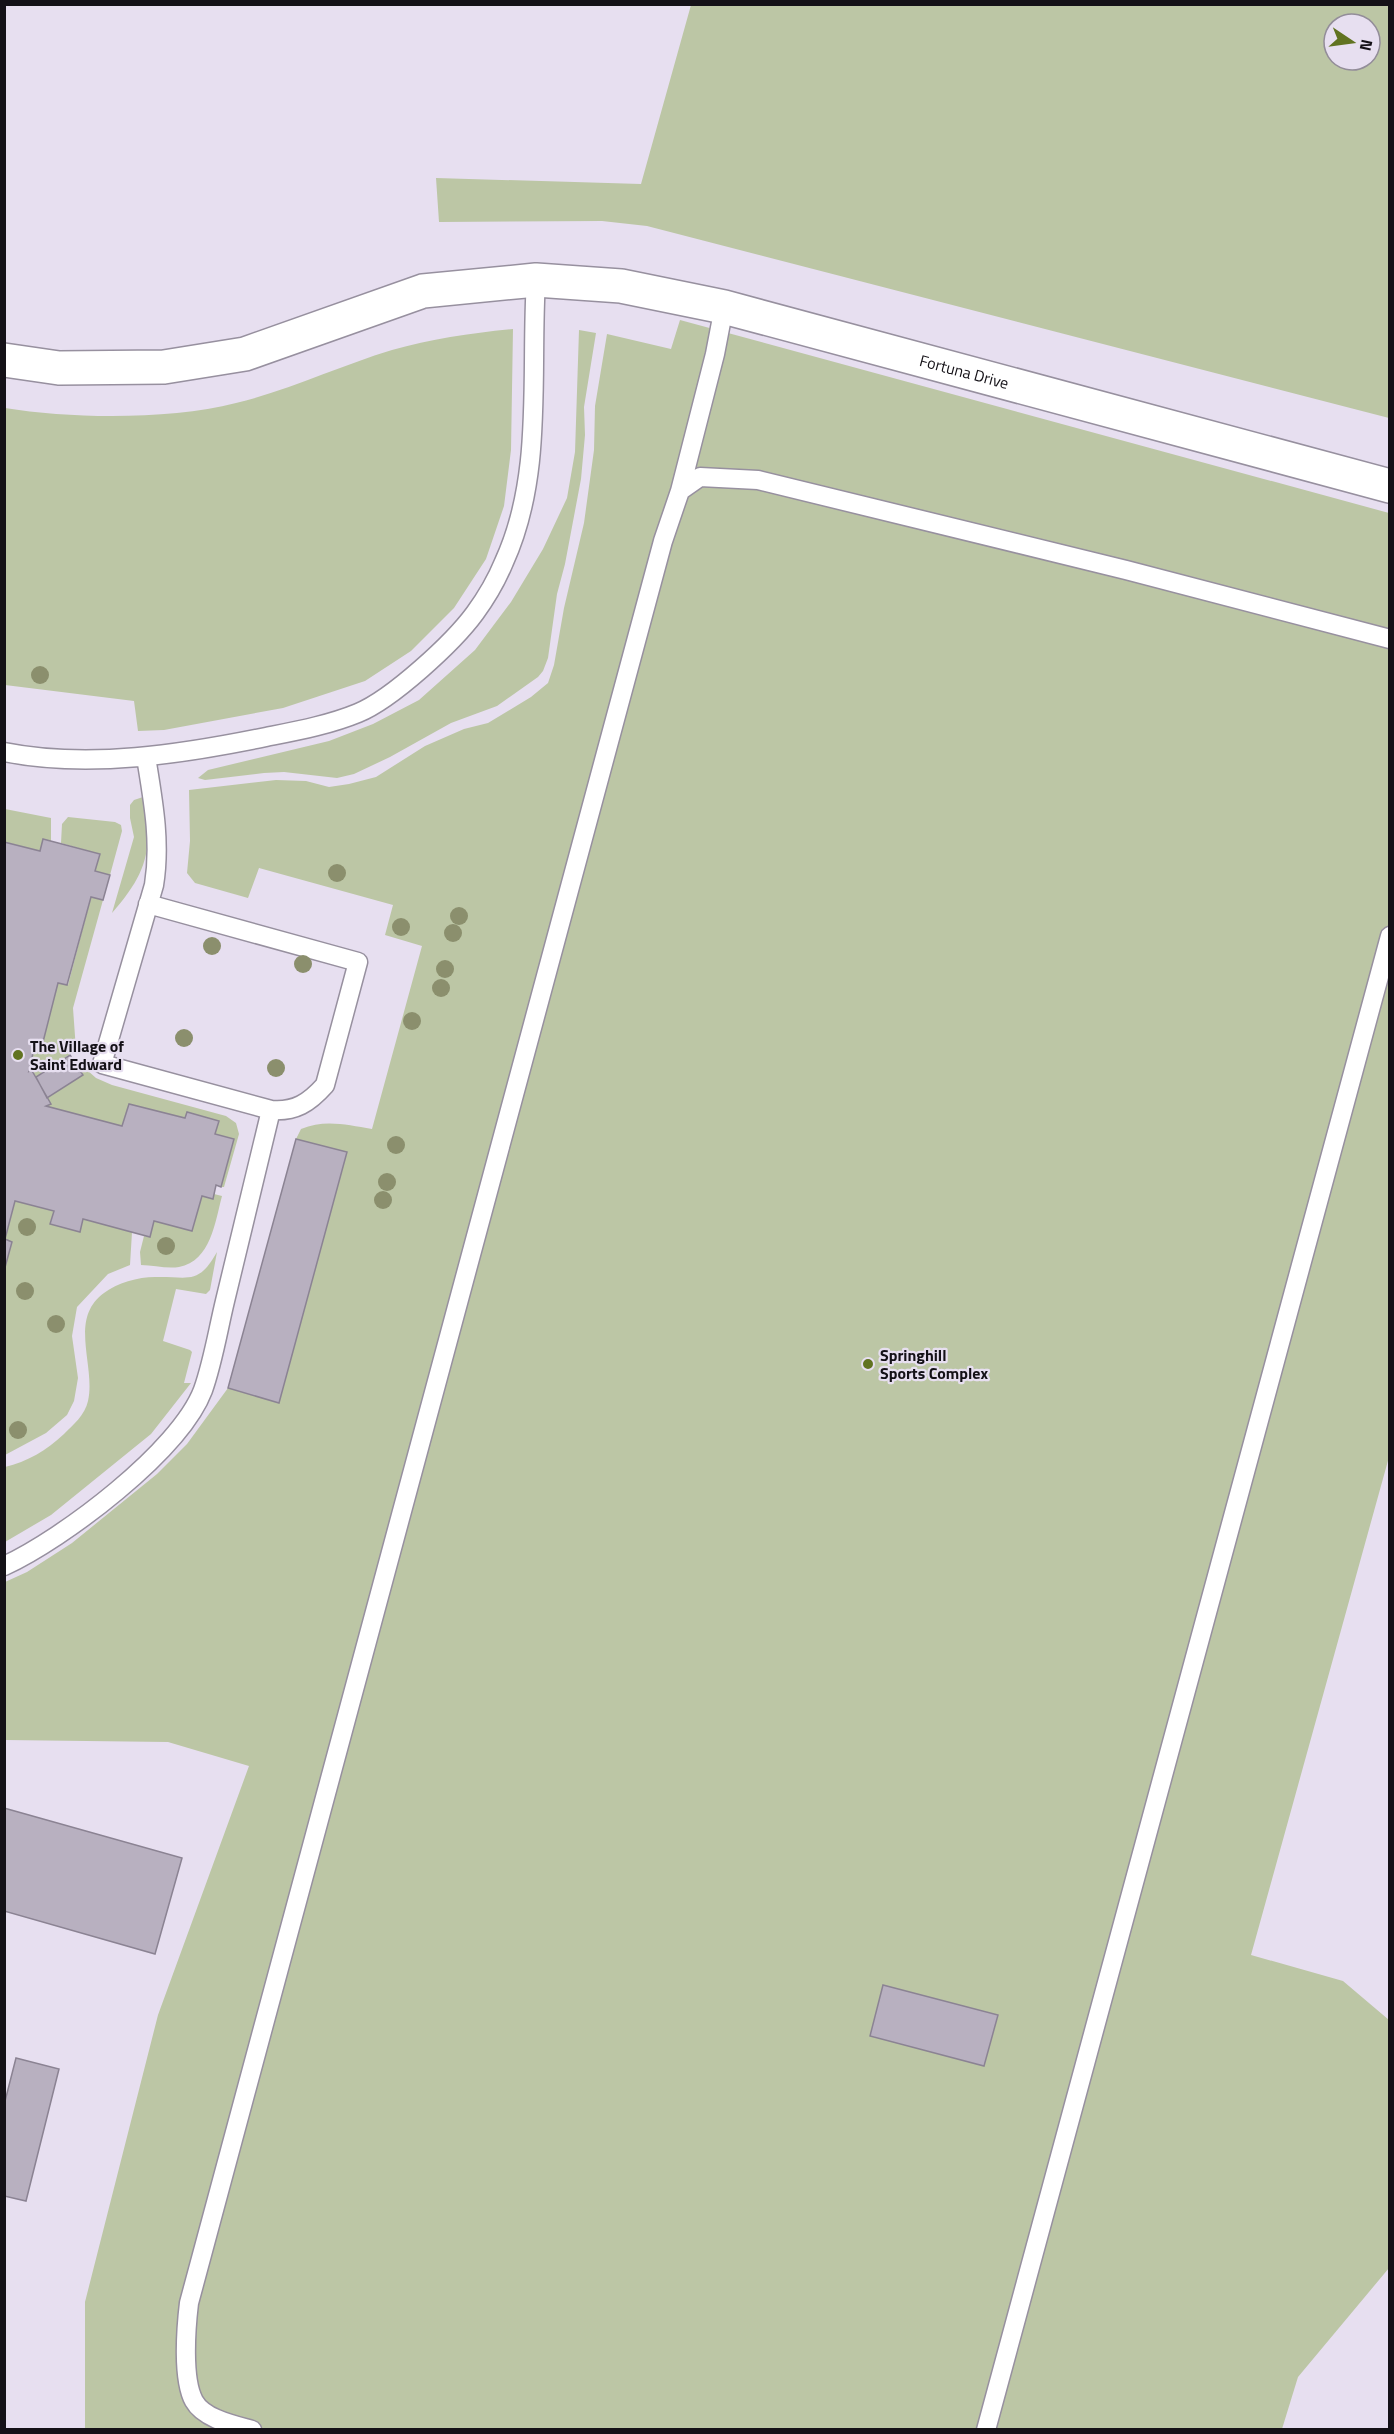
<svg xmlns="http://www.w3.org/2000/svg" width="1394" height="2434" viewBox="0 0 1394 2434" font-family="'Titillium Web',sans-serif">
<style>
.green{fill:#bcc6a5;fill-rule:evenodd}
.building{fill:#b8b0c0;stroke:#8b8393;stroke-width:1.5}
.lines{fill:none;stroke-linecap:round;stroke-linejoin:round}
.service-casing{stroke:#97909f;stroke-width:21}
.minor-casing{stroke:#97909f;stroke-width:36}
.service{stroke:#fff;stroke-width:18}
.minor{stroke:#fff;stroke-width:33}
.tree{fill:#8b8f6d}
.poi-dot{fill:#617321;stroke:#e7dff0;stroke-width:2}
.labels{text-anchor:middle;stroke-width:4.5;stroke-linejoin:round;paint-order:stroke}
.street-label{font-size:16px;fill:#141117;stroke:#e7dff0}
.poi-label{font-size:16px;font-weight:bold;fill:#141117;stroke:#e7dff0;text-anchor:start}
</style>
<rect width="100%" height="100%" fill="#e7dff0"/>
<path class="green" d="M691 5H1389V418L647 226 602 221 439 222 436 178 641 184ZM1334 24H1370V60H1334Z
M680 320 1389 513V1457L1251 1955 1343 1981 1389 2020V2268L1298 2377 1282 2429 85 2428V2302L158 2015 249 1766 168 1742 5 1740V1582L27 1572 72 1543 157 1474 187 1444 228 1388 279 1403 296 1139 301 1129C325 1119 347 1125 372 1129L422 946 385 935 393 905 259 868 248 898 195 883 187 873 190 841 189 790 276 780 306 781 329 787 349 784 376 777 425 746 464 729 488 723 531 697 548 683 554 665 564 608 584 523 594 450 595 406 607 334 671 349Z
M513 329 511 450 504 506 486 559 454 608 411 651 365 681 283 708 164 730 138 731 134 701 5 685V408C73 419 169 420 236 403 290 390 339 366 392 350 431 339 472 333 513 329Z
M579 330 596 333 584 407 585 435 581 479 565 564 557 594 548 658 543 671 538 677 497 706 451 723 390 757 354 774 337 778 284 772 264 773 205 780 198 778 208 770 329 741 373 724 419 700 475 650 511 602 543 549 567 498 575 452Z
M143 797C154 849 147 873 112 913L134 837 130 818V805L134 800Z
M5 809 51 818V841L40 851 5 842Z
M68 817 115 822 121 825 122 831 110 875 95 871 99 854 61 843 62 824Z
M91 897 103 900 73 1008 76 1050 36 1077 31 1069 29 1071 36 1040 43 1041 58 983 68 985Z
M87 1070 96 1078 112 1085 226 1116 236 1123 239 1134 224 1187H221L234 1139 215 1134 219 1121 187 1112 185 1118 129 1104 122 1126 46 1106 50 1104 47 1098 83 1075 81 1072Z
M214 1194 222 1196C215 1222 211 1261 179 1267 167 1269 153 1265 141 1265L140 1252 144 1236 150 1237 154 1221 202 1196 212 1199Z
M15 1201 54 1211 50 1223 83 1219 132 1232 130 1265 108 1274 77 1307 72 1336 78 1378 74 1401 67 1415 46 1433 5 1455 4 1271 12 1242 5 1239Z
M217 1252 210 1290 206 1294 176 1289 163 1341 190 1350 192 1352 184 1383H191L151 1434 51 1515 5 1542V1467C27 1462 47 1450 64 1434 73 1425 85 1415 88 1401 96 1366 68 1319 104 1293 117 1283 138 1277 155 1277 188 1276 198 1286 217 1252Z"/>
<path class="building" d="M43 839 100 854 95 871 110 875 103 900 91 897 67 985 58 983 43 1042 36 1040 29 1071 31 1069 51 1104 46 1106 122 1126 129 1104 185 1118 187 1112 219 1121 215 1134 234 1139 221 1187 216 1185 213 1199 202 1196 192 1231 154 1221 150 1237 83 1219 80 1232 50 1224 54 1211 15 1201 5 1239 12 1242 4 1271V842L40 851Z
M70 1055 83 1075 47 1098 36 1077Z
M296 1139 347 1152 279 1403 228 1388Z
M4 1808 182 1858 155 1954 4 1911Z
M883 1985 998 2015 984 2066 870 2036Z
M16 2058 59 2069 26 2201 4 2196V2105Z"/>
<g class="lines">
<g class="service-casing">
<path id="service" d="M680 491 715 354 724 307
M4 752C89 769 183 754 266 737 296 731 329 725 358 713 392 699 453 643 475 613 486 598 497 579 504 562 544 475 530 373 536 280
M148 904 358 962 325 1085C309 1103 295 1112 271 1110
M4 1566C63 1539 180 1451 203 1390 213 1362 218 1330 225 1301 240 1238 255 1174 271 1110L102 1064 154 885C161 842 153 800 146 757
M252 2430C234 2425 204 2419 194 2401 182 2379 186 2328 189 2303L663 541 680 491 700 477 758 480 1126 570 1390 639
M986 2430 1390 936"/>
</g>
<g class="minor-casing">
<g id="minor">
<path id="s1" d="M4 360 59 368 164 367 245 354 423 291 536 280 621 286 724 307 1390 486"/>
</g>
</g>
<use href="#service" class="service"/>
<use href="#minor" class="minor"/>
</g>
<g class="tree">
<circle cx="40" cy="675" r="9"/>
<circle cx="337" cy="873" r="9"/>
<circle cx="459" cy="916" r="9"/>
<circle cx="401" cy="927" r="9"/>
<circle cx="453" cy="933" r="9"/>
<circle cx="212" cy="946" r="9"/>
<circle cx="303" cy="964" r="9"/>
<circle cx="445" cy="969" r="9"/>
<circle cx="441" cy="988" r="9"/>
<circle cx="412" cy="1021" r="9"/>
<circle cx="184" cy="1038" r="9"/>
<circle cx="276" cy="1068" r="9"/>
<circle cx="396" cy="1145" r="9"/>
<circle cx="387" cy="1182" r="9"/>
<circle cx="383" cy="1200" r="9"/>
<circle cx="27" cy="1227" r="9"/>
<circle cx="166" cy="1246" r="9"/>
<circle cx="25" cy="1291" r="9"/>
<circle cx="56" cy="1324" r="9"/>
<circle cx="18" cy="1430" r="9"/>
</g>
<g class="poi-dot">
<circle cx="18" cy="1055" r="6"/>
<circle cx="868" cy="1364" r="6"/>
</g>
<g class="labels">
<g class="street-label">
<text dy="6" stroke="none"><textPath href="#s1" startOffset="984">Fortuna Drive</textPath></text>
</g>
<g class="poi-label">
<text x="30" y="1052">The Village of<tspan x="30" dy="18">Saint Edward</tspan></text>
<text x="880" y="1361">Springhill<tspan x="880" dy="18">Sports Complex</tspan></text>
</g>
</g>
<rect width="1394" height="2434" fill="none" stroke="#141117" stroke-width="12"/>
<g transform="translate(1352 42) rotate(103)"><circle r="28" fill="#e7dff0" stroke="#938d99" stroke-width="1.5"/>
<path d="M0-4.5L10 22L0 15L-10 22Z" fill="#617321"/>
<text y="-9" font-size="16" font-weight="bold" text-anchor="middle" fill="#141117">N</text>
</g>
</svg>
